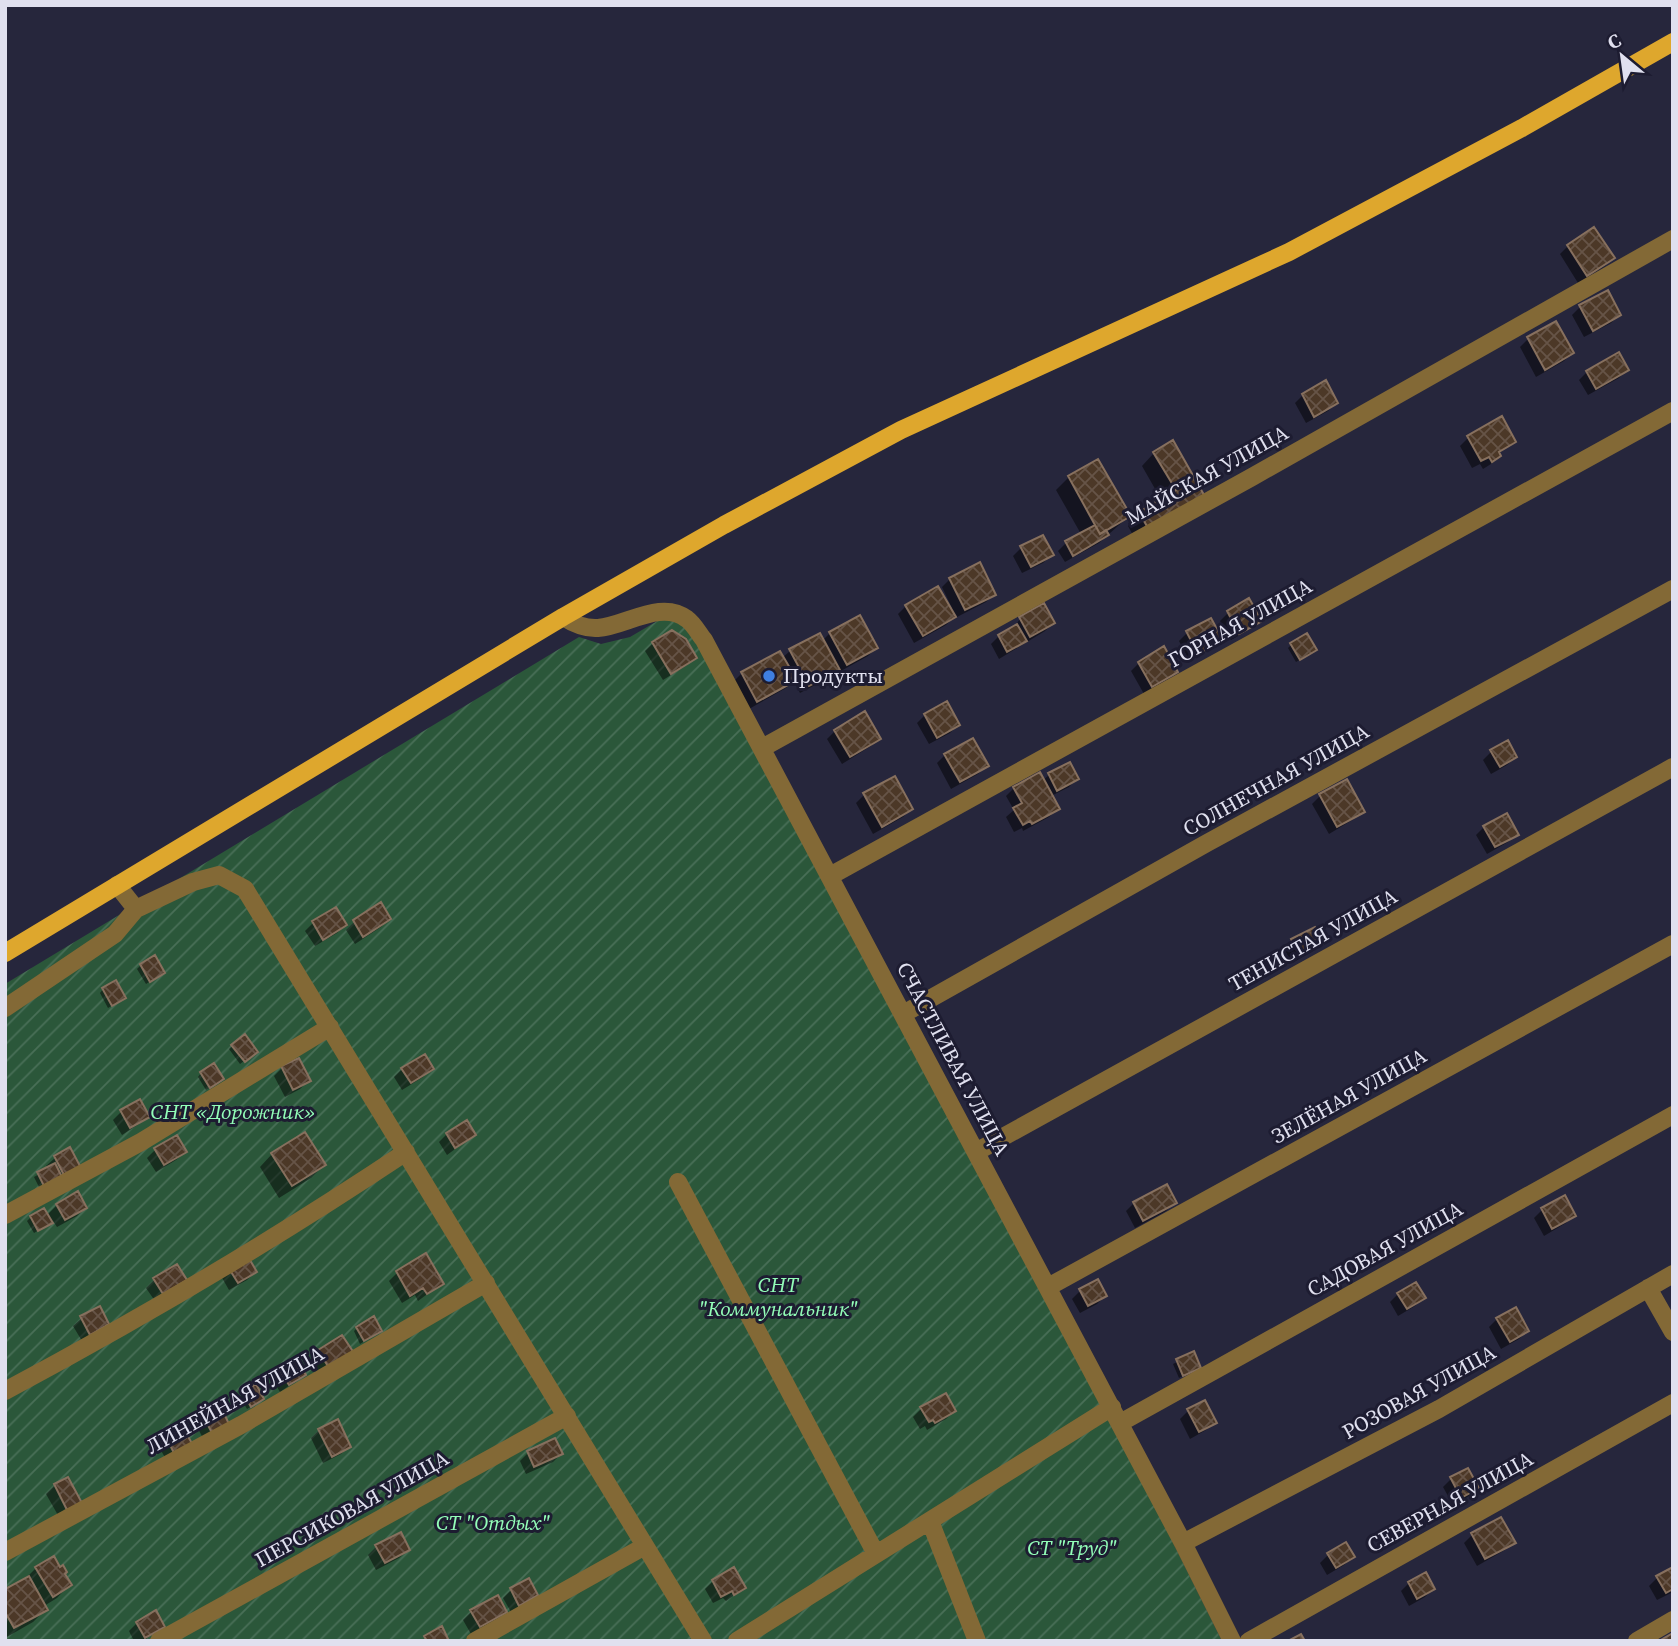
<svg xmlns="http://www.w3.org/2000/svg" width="1678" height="1646" viewBox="0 0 1678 1646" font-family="'Source Serif 4',serif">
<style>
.garden{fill:url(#garden-furrows)}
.shadow{fill:#0007}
.building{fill:url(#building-cross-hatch);stroke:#87705e;stroke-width:2}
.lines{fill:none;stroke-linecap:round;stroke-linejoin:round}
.minor{stroke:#836936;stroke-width:18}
.major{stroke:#dea72d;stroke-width:18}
.shop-dot{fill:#3f7fe0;stroke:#1d1c31;stroke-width:2.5}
.labels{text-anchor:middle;stroke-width:6;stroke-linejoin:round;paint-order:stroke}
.street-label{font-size:21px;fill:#e0e0ef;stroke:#1d1c31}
.poi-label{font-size:21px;fill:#e0e0ef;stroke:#1d1c31;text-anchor:start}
.park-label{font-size:21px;font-style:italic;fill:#93feb8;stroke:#1d1c31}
</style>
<defs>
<pattern id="garden-furrows" width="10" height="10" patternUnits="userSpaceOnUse" patternTransform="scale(1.75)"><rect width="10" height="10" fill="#2b573a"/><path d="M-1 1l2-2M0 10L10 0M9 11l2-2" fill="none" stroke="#496f57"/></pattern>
<pattern id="building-cross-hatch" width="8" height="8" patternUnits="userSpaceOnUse" patternTransform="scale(1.75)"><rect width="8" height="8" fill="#4c3827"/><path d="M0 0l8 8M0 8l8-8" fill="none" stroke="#665447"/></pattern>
</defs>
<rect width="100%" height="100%" fill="#26263c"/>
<path class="garden" d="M659 620H678L700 647 1112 1407 737 1641H5V984L579 637 601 644 630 637Z
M1110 1416 1222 1641H747Z"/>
<path class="shadow" d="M1568 246 1613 258 1605 266 1578 283 1560 254Z
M1580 307 1619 315 1611 323 1584 337 1572 315Z
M1556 323 1572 353 1564 361 1536 377 1520 347 1528 339Z
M1627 369 1619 378 1588 395 1579 380 1587 372Z
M1303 395 1336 403 1328 411 1306 423 1295 403Z
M1501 419 1514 442 1498 454 1499 456 1491 464 1483 469 1480 464 1472 468 1460 446 1468 438Z
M1154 453 1202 494 1135 539 1128 526 1140 513 1162 501 1142 466Z
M1069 477 1129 516 1099 543 1065 562 1058 551 1066 543 1081 534 1056 490Z
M1021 548 1052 554 1043 563 1022 573 1013 556Z
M950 579 994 594 986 602 957 617 956 615 946 625 914 643 898 614 906 606 937 588 950 609 952 608 942 587Z
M1249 601 1260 620 1252 628 1231 640 1220 621 1228 613Z
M1020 619 1053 623 1045 631 999 659 991 644 999 636 1013 628Z
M1210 620 1220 639 1212 648 1189 660 1179 641 1187 633Z
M830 633 876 648 868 656 839 672 837 670 830 677 800 693 794 681 786 688 749 709 734 681 742 673 782 658 790 651 819 635 822 641Z
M653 643 695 657 687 665 663 680 645 651Z
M1291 645 1311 653 1296 662 1288 648Z
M1139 663 1176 671 1168 679 1144 694 1131 671Z
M925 715 958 725 950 733 929 744 917 723Z
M835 731 879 738 871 746 842 764 827 739Z
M1491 752 1515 757 1507 765 1491 774 1483 760Z
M945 755 986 766 978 774 951 789 937 763Z
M1069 764 1077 778 1069 787 1051 796 1058 808 1049 817 1023 831 1022 828 1014 832 1006 817 1014 810 1006 796 1014 788 1042 781 1049 775Z
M864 795 911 809 903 817 873 834 856 803Z
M1320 796 1362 811 1354 819 1329 834 1312 804Z
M1484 827 1516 834 1508 842 1487 854 1476 835Z
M380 905 389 919 381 927 355 944 346 930 354 922Z
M313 923 345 925 337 933 315 946 305 931Z
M1292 941 1322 943 1313 951 1292 963 1284 949Z
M141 965 163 973 146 984 137 969Z
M103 989 124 998 108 1008 100 993Z
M232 1046 252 1055 240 1064 229 1049Z
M282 1068 308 1081 300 1089 285 1097 274 1076Z
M402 1069H431L423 1077 402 1090 394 1077Z
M201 1073 222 1079 206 1090 198 1077Z
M121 1112 148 1116 139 1124 122 1135 113 1120Z
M447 1134 474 1135 447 1155 439 1142Z
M69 1150 78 1166 41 1191 34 1177 48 1169 46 1166 55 1158Z
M155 1150 185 1152 176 1160 156 1172 147 1158Z
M272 1154 324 1165 311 1178 279 1198 260 1167Z
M1564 1197 1574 1215 1566 1223 1544 1236 1534 1218 1542 1210Z
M1134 1203H1174L1166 1211 1135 1228 1126 1211Z
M57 1205 85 1208 77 1216 57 1227 53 1221 34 1233 27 1221 31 1217 46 1216Z
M425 1256 442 1283 418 1301 415 1295 402 1303 389 1281 397 1273Z
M229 1268 255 1272 247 1280 229 1290 221 1276Z
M154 1280 177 1288 155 1301 146 1288Z
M1080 1291 1105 1296 1097 1304 1080 1313 1072 1299Z
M1398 1294 1423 1298 1415 1306 1398 1316 1390 1302Z
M82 1318 107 1324 82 1341 73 1326Z
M1497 1319 1527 1331 1519 1339 1501 1349 1489 1327Z
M357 1328 380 1331 360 1344 354 1331Z
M319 1351 351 1353 320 1375 311 1359Z
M1193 1354 1199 1367 1179 1378 1173 1364Z
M279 1369 304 1375 280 1392 271 1377Z
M255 1387 259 1402 247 1409 240 1397Z
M921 1409 954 1411 946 1419 927 1430 925 1426 920 1429 913 1417Z
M1188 1411 1214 1422 1206 1430 1190 1439 1180 1419Z
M203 1415 227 1424 204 1440 195 1423Z
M319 1430 349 1446 341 1454 323 1463 311 1438Z
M167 1439 191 1445 167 1461 159 1447Z
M528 1453 561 1454 553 1462 526 1474 520 1461Z
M67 1479 80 1502 59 1517 46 1494 55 1485Z
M1451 1479 1477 1488 1469 1496 1453 1505 1443 1487Z
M1472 1535 1513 1542 1505 1550 1477 1566 1464 1543Z
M1345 1544 1353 1557 1344 1565 1327 1575 1320 1563 1328 1555Z
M376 1547 408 1550 399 1558 376 1570 368 1555Z
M36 1568 63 1574 69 1585 57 1598 44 1606 46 1609 33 1622 5 1638V1591L23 1581Z
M1673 1569V1592L1657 1600 1649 1586 1657 1578Z
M713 1581 744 1588 726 1601 723 1598 713 1603 705 1589Z
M1409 1583 1433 1589 1425 1597 1409 1606 1401 1591Z
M511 1590 536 1595 528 1603 511 1612 503 1598Z
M471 1612H505L497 1620 471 1634 463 1620Z
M137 1623 163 1626 144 1641H134L129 1631Z"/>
<path class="building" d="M1594 227 1615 258 1587 276 1567 245Z
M1608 290 1621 315 1593 331 1579 305Z
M1556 321 1574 353 1545 370 1527 337Z
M1619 352 1629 370 1596 389 1586 371Z
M1326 380 1338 403 1314 417 1302 394Z
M1502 416 1516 442 1499 452 1501 456 1492 462 1489 457 1481 461 1467 436Z
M1173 440 1204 495 1148 528 1139 512 1176 490 1153 452Z
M1098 459 1131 516 1100 534 1068 476Z
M1095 525 1100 534 1106 530 1109 535 1073 556 1065 541Z
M1043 535 1054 555 1031 567 1020 546Z
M980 562 996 595 965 610 949 578Z
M938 586 956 617 923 636 905 605Z
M1249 598 1262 621 1239 634 1227 611Z
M1044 603 1055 623 1030 637 1019 617Z
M860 615 878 648 847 665 829 632Z
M1211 618 1223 640 1198 654 1186 631Z
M1017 624 1027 641 1007 652 998 635Z
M672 630 686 639 697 658 671 674 652 642Z
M820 633 840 670 809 686 789 649Z
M1307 633 1317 650 1300 660 1290 643Z
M1164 646 1178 672 1152 687 1138 662Z
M780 651 797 680 757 702 741 672Z
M947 701 960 725 937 738 924 714Z
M865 711 881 739 850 757 834 730Z
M973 738 989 766 960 782 944 754Z
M1508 740 1517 757 1500 767 1490 750Z
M1070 762 1079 779 1057 791 1048 773Z
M1040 772 1060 809 1032 824 1030 821 1023 825 1013 808 1022 803 1013 787Z
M895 776 913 809 882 827 863 793Z
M1347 779 1365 812 1337 827 1319 794Z
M1507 813 1519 835 1495 847 1483 826Z
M381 902 391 919 363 937 353 920Z
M336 907 347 925 323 940 312 921Z
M1315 927 1324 943 1300 956 1291 939Z
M155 955 165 973 150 982 140 964Z
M116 980 126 998 112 1006 102 988Z
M245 1034 258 1052 245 1062 231 1045Z
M425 1054 434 1069 411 1083 401 1068Z
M299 1058 311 1081 293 1090 281 1066Z
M214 1063 224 1079 210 1088 200 1072Z
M140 1099 150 1117 130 1128 120 1110Z
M467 1120 476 1135 455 1148 446 1133Z
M305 1132 326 1165 292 1186 271 1153Z
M177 1135 187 1152 164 1165 154 1148Z
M70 1147 80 1166 64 1175 54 1156Z
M55 1163 63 1179 45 1188 37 1172Z
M1167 1184 1177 1203 1143 1221 1133 1202Z
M78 1191 87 1208 65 1220 56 1204Z
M1565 1195 1576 1216 1552 1229 1541 1208Z
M44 1208 53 1223 38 1231 30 1216Z
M426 1253 444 1284 427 1294 423 1288 410 1296 396 1271Z
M247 1255 257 1272 238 1283 228 1267Z
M177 1264 187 1280 163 1294 153 1278Z
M1098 1279 1107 1296 1088 1306 1079 1289Z
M1416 1282 1426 1298 1407 1309 1397 1293Z
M100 1306 109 1324 90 1335 80 1316Z
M1516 1307 1529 1331 1510 1342 1496 1318Z
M374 1316 382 1331 364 1341 356 1327Z
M342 1335 354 1353 329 1368 318 1350Z
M1194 1351 1201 1368 1183 1376 1176 1359Z
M296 1358 306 1375 289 1385 278 1368Z
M256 1384 264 1399 251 1407 243 1392Z
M946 1393 956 1411 935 1423 933 1420 929 1422 920 1407Z
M1205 1400 1217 1423 1199 1432 1187 1409Z
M220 1405 229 1424 212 1433 202 1414Z
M338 1419 351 1447 332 1457 318 1429Z
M183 1428 193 1445 175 1455 166 1437Z
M555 1438 563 1454 534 1467 527 1451Z
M1468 1468 1479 1488 1461 1498 1450 1477Z
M68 1477 82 1503 67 1510 54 1484Z
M1501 1517 1516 1543 1485 1559 1471 1533Z
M401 1532 410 1550 385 1563 375 1545Z
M1346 1542 1355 1557 1336 1568 1327 1553Z
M54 1556 60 1567 63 1565 67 1572 65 1574 72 1585 53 1597 35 1567Z
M734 1567 746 1588 734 1595 732 1591 721 1597 712 1580Z
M1673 1567V1589L1666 1593 1656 1576Z
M1426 1572 1435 1589 1417 1599 1408 1582Z
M29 1576 48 1610 14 1628 5 1612V1589Z
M529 1578 538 1595 519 1606 510 1588Z
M498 1595 507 1612 480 1627 470 1610Z
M156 1610 165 1627 145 1638 136 1622Z
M442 1626 449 1641H427L424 1636Z
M1673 1633V1641H1659Z
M1301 1634 1305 1641H1288Z"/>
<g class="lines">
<path class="minor" d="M563 617C574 624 585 629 598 628 626 626 661 599 687 619 694 624 699 634 704 640L1183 1543 1232 1641
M762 748 1252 477 1673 239
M830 876 1673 411
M117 885 136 909 193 882 219 875 245 889 703 1641
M5 1008 115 934 136 909
M903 1014 1207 843 1673 589
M976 1152 1673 767
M678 1182 876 1554
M5 1215 141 1142 330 1027
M1048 1287 1673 944
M1648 1288 1673 1332
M5 1391C142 1318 277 1238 406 1152
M1120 1423 1673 1115
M930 1521 977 1641
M1183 1543 1439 1409 1673 1274
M5 1552 241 1425 486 1283
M159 1641 567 1416
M475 1641 645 1546
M737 1641 1112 1407
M1249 1641 1673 1403
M1637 1641 1673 1620"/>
<path class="major" d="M5 953 563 617 724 525 901 430 1289 252 1522 128 1673 42"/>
</g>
<circle class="shop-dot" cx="769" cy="676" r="7"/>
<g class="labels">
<g class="street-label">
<text transform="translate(1207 475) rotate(-29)" y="7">МАЙСКАЯ УЛИЦА</text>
<text transform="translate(1240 623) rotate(-29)" y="7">ГОРНАЯ УЛИЦА</text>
<text transform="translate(1276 780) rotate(-29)" y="7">СОЛНЕЧНАЯ УЛИЦА</text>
<text transform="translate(1313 940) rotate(-29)" y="7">ТЕНИСТАЯ УЛИЦА</text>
<text transform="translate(953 1059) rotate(62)" y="7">СЧАСТЛИВАЯ УЛИЦА</text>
<text transform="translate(1349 1096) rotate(-29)" y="7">ЗЕЛЁНАЯ УЛИЦА</text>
<text transform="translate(1385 1249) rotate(-29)" y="7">САДОВАЯ УЛИЦА</text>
<text transform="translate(1419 1392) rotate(-29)" y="7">РОЗОВАЯ УЛИЦА</text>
<text transform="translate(235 1400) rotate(-29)" y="7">ЛИНЕЙНАЯ УЛИЦА</text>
<text transform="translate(1450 1502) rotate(-29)" y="7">СЕВЕРНАЯ УЛИЦА</text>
<text transform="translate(352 1509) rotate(-29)" y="7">ПЕРСИКОВАЯ УЛИЦА</text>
</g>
<g class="poi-label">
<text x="783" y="683">Продукты</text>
</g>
<g class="park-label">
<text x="233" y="1119">СНТ «Дорожник»</text>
<text x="778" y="1292">СНТ<tspan x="778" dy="24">"Коммунальник"</tspan></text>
<text x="493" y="1530">СТ "Отдых"</text>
<text x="1072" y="1555">СТ "Труд"</text>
</g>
</g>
<rect width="1678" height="1646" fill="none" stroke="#e0e0ef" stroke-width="14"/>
<g transform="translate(1622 56) rotate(331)" stroke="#1d1c31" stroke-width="5" paint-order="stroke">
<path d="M0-5L12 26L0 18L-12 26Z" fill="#e0e0ef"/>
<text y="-10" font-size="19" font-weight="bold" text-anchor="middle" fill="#e0e0ef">С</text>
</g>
</svg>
